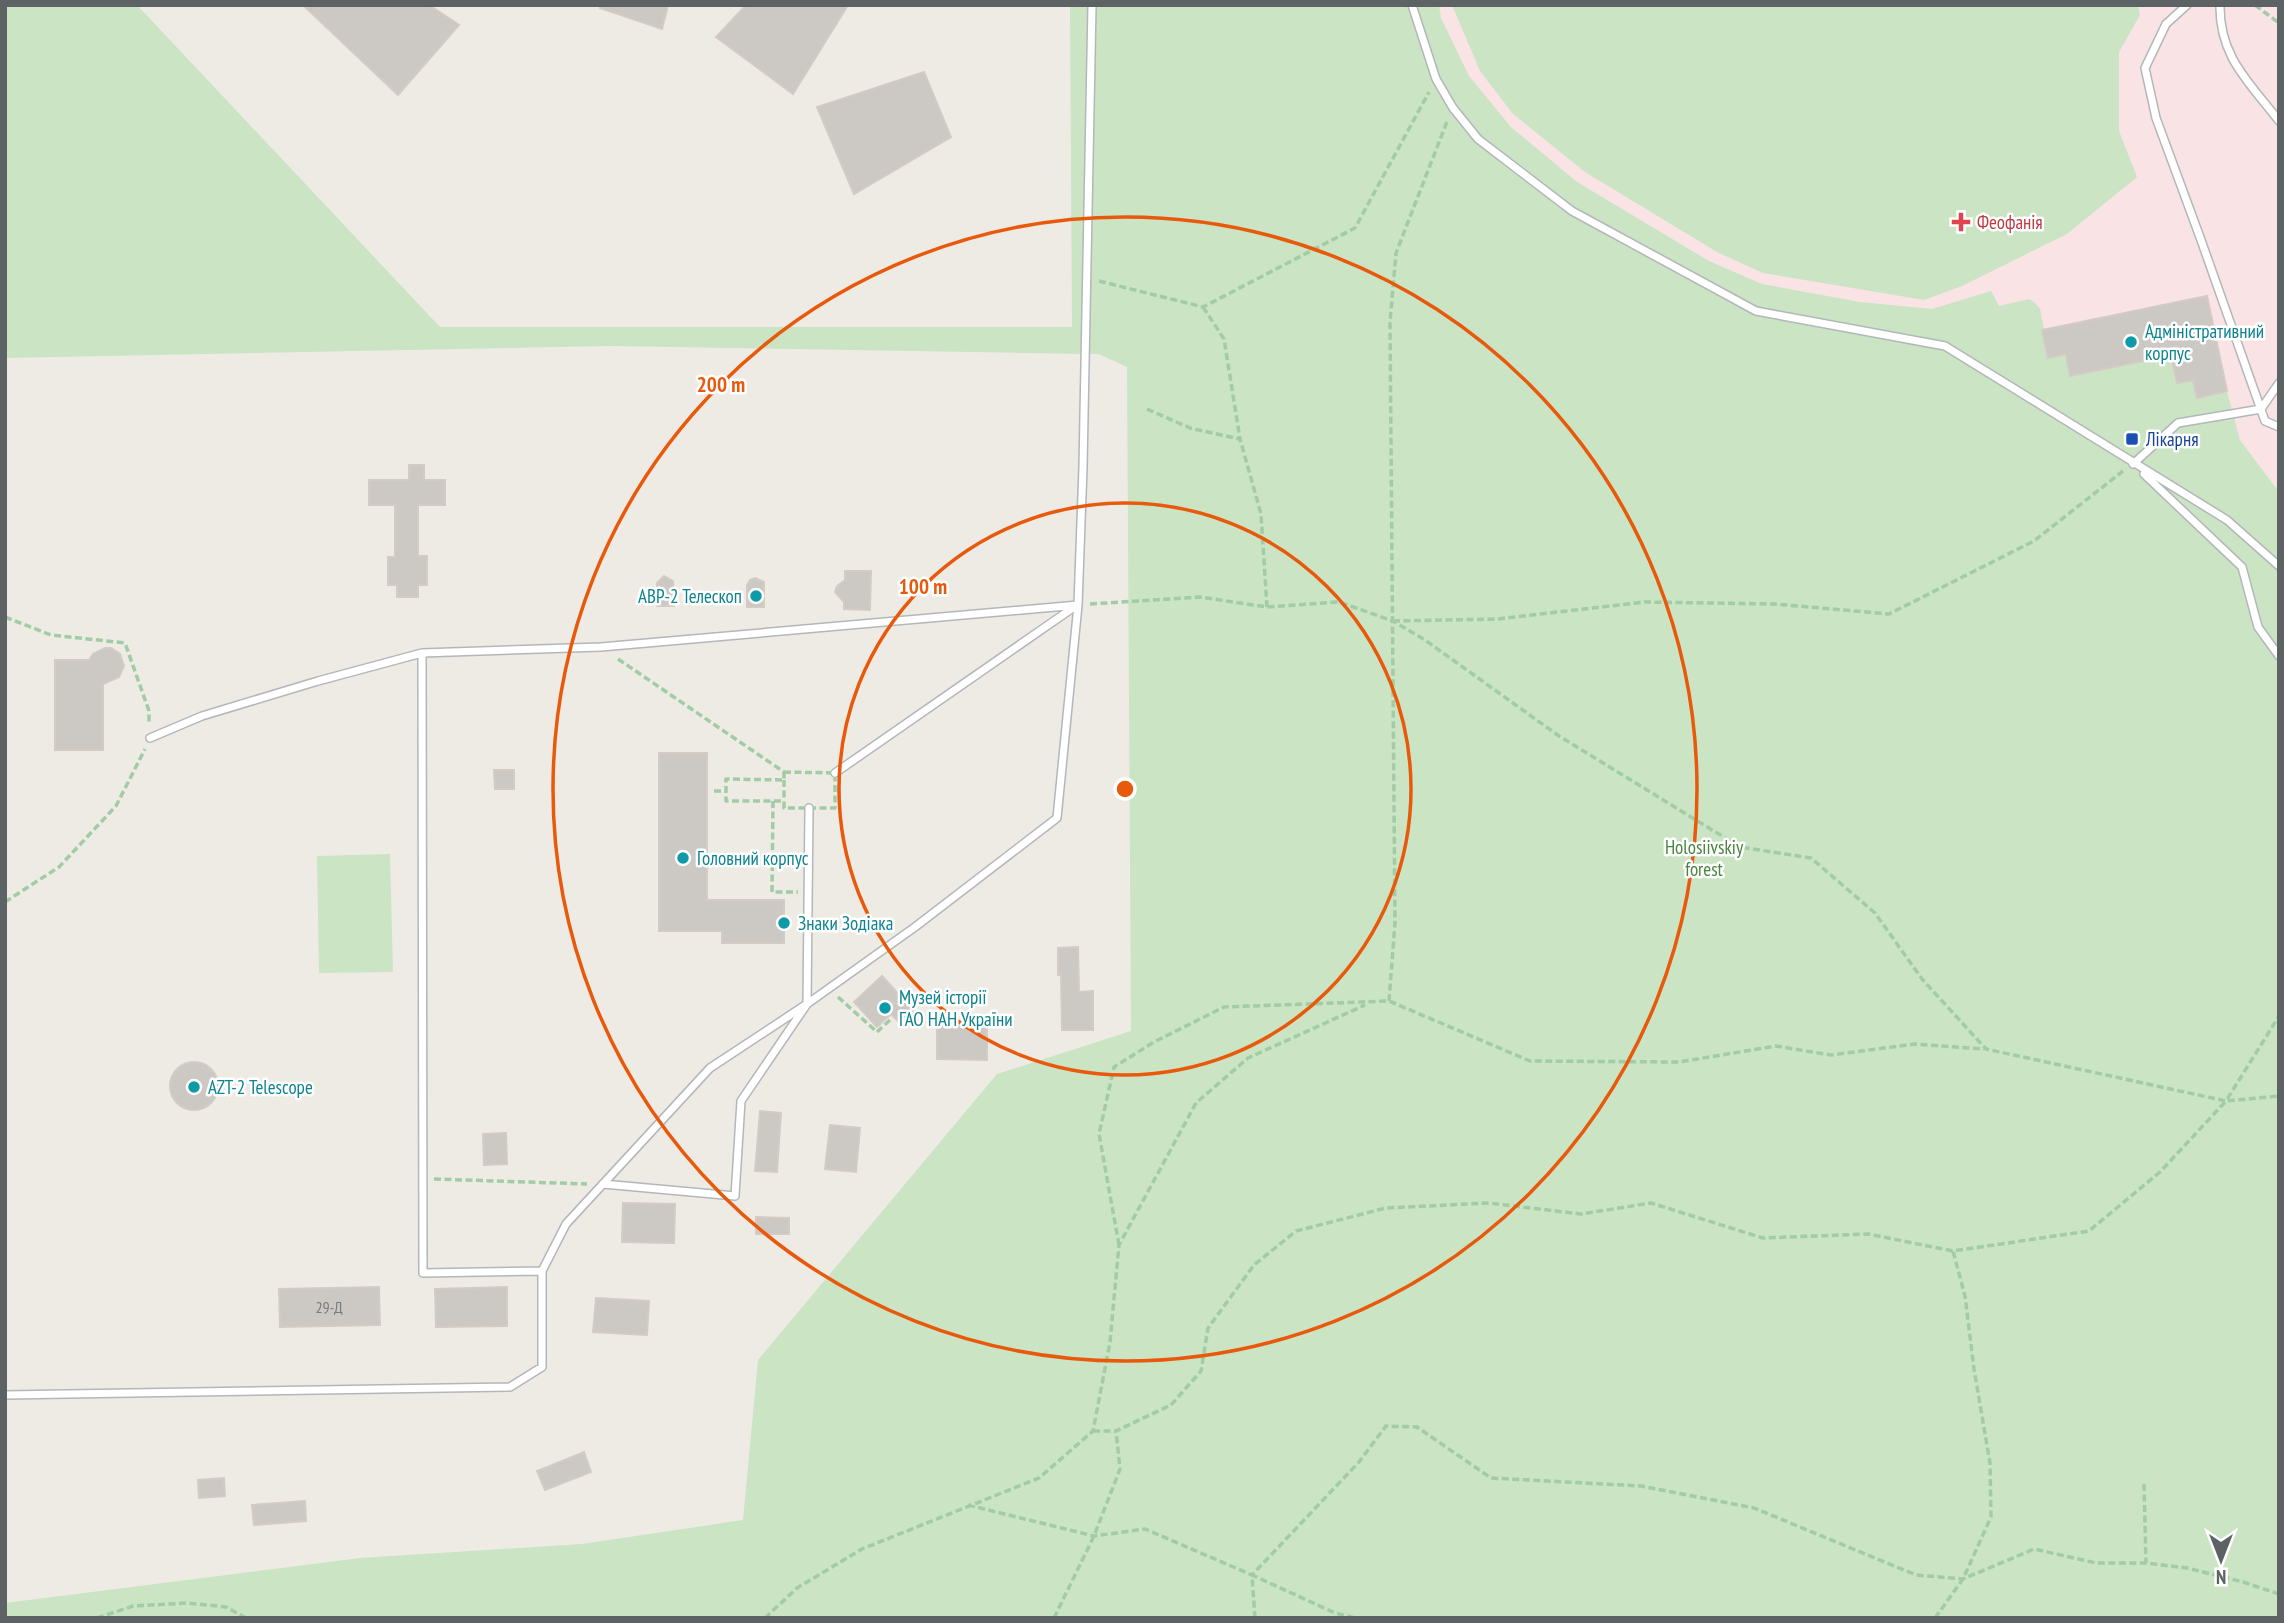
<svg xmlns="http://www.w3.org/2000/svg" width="2284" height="1623" viewBox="0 0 2284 1623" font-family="'PT Sans Narrow',sans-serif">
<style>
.medical{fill:#fae3e5}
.green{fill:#cae4c4}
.building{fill:#ccc8c4;stroke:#d3cbc4;stroke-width:2}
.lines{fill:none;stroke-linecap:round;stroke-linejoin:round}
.lane-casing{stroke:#b3b7b9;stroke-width:10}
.path{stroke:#a2cca5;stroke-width:3.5;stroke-dasharray:7 3.5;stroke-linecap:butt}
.lane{stroke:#fff;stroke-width:7}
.ring{fill:none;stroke:#e8590c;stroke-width:3.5}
.health-dot{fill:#e0444e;stroke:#fff;stroke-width:2.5}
.culture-dot{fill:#0f9aa8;stroke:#fff;stroke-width:2.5}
.transit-dot{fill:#1a4fb4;stroke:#fff;stroke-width:2.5}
.labels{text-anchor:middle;stroke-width:5;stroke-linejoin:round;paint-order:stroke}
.number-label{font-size:16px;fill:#797c7d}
.health-label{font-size:19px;fill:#be3a42;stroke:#fff;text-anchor:start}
.culture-label{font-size:19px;fill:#0d838f;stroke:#fff;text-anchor:start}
.transit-label{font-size:19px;fill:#164399;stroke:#fff;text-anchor:start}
.park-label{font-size:19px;fill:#47843d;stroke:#fff}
.centre{fill:#e8590c;stroke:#fff;stroke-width:3.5}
.ring-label{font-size:21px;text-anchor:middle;font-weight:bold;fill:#e8590c;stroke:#fff;stroke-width:5;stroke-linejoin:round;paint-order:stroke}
</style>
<rect width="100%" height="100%" fill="#eeebe5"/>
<path class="medical" d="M1439 5H2279V492L2240 440 2227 392 2197 398 2177 383 2171 355 2070 376 2048 358 2040 308 1999 306 1991 291 1932 309 1860 302 1762 284 1709 261 1577 182 1511 127 1469 76 1441 18Z"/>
<path class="green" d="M5 5H137L440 327H1072L1070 5H1439L1441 18 1469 76 1511 127 1577 182 1709 261 1762 284 1860 302 1932 309 1991 291 1999 306 2030 299 2040 308 2049 358 2066 354 2071 376 2171 355 2177 382 2193 380 2197 398 2227 391 2240 440 2279 492V1618H5V1603L360 1558 582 1544 743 1520 758 1360 997 1074 1131 1031 1127 367 1099 354H1085L610 346 5 358Z
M1452 5H2138L2140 15 2119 52V131L2137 177 2067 234 1962 286 1924 300 1763 273 1717 252 1585 172 1513 114 1480 71Z
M390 854 393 972 319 973 317 856Z"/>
<path class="building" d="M303 5H429L459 25 398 95Z
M600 5H668L662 29 600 8Z
M746 5H848L793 94 716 37Z
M924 72 951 137 854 194 817 107Z
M2207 296 2227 391 2197 398 2193 380 2177 383 2171 355 2070 376 2066 354 2048 358 2042 330Z
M409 465H424V480H445V505H418V556H427V585H418V597H397V585H388V557H395V505H369V480H409Z
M845 571H871L870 610 844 609V602L835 592 837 586 845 580Z
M664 576 673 581 674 606H657V583Z
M755 578 764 582V607H747V585L750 580Z
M105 648H111L120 654 124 666 119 677 103 684V750H55V660H89L93 654Z
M659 753H707V900H784V943H722V931H659Z
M494 770H514V789H495Z
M1078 947 1079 992 1093 991V1030H1062L1061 975H1058V948Z
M882 976 918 1015 904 1027 891 1014 877 1027 854 1002Z
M937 1022 987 1023V1060L937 1059Z
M170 1086a24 24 0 1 1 48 0a24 24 0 1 1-48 0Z
M760 1111 781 1113 777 1172 755 1171Z
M830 1125 860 1128 856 1172 825 1169Z
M506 1133 507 1164 484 1165 483 1134Z
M623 1203 675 1204 674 1243 622 1242Z
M756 1217 789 1218V1234H756Z
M379 1287 380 1325 280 1327 279 1289Z
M507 1287V1326L436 1327 435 1289Z
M596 1298 649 1301 647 1335 593 1332Z
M584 1452 591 1472 545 1490 537 1471Z
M224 1478 225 1496 199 1498 198 1480Z
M305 1501 306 1521 254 1525 252 1505Z"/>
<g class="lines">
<g class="lane-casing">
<path id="lane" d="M1412 5 1436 79 1453 108 1478 139 1572 211 1756 311 1945 346 2227 520 2279 566
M2187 5 2166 24 2145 68 2156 118 2201 240 2265 421 2279 427
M2220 5C2219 57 2250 83 2279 121
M2133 464 2178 423 2261 409 2279 383
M2144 474 2242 567 2258 627 2279 656
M422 653 423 1273 542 1271
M150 738 202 716 318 681 422 653 601 647 1078 605
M835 773 1077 605
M603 1184 735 1196 741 1101 807 1004 809 808
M5 1395 510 1387 542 1367V1271L566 1224 710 1068 807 1004 915 927 1057 818 1078 605 1083 467 1092 5"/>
</g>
<path class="path" d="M2255 5 2279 23
M1099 281 1203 307 1355 228 1429 92
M1203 307 1224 339 1240 439
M1147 409 1190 428 1240 439 1261 514 1267 607
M1090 604 1200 597 1267 607 1339 602 1393 621 1425 640 1559 736 1740 847 1811 858 1875 913 1922 979 1986 1049 2226 1101 2279 1016
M5 617 51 635 125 643 149 711V725
M1393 621 1497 619 1645 602 1775 604 1889 614 2034 541 2123 471
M618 659 784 772
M784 772 835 773V808H784V801H726V779L784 780Z
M784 780V801
M714 791H726
M773 801 772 892H798
M5 902 59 867 116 806 145 749
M838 997 877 1032 891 1019
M1389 1001 1395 923 1390 322 1396 253 1448 119
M434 1179 587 1184
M1119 1245 1099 1134 1114 1067 1154 1042 1224 1007 1389 1001 1530 1061 1679 1062 1776 1046 1831 1055 1915 1044 1984 1049
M1093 1431H1116L1171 1405 1201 1371 1208 1328 1254 1265 1296 1231 1386 1208 1489 1203 1581 1214 1651 1203 1763 1238 1868 1234 1953 1251 2089 1231 2160 1172 2226 1101 2279 1096
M2144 1484 2146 1563
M968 1505 1094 1536 1145 1529 1252 1575 1359 1462 1386 1426 1417 1427 1491 1478 1641 1486 1754 1508 1916 1575 1963 1579 2034 1549 2096 1563H2146L2187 1568 2243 1582 2279 1594
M97 1618 133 1606 188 1603 226 1607 246 1618
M765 1618 797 1588 862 1549 1039 1478 1093 1431 1110 1342 1119 1245 1196 1103 1248 1058 1365 1005
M1054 1618 1094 1536 1120 1469 1116 1431
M1255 1618 1252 1575 1335 1613 1355 1618
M1935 1618 1963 1579 1991 1517 1990 1463 1974 1369 1965 1296 1953 1251"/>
<use href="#lane" class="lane"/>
</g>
<g class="ring">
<circle cx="1125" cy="789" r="286"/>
<circle cx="1125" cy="789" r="572"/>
</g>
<path class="health-dot" d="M1957.5 211.5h7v7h7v7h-7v7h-7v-7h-7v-7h7z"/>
<g class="culture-dot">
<circle cx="2131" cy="342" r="7"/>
<circle cx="756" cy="596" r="7"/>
<circle cx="683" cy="858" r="7"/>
<circle cx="784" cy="923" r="7"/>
<circle cx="885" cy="1008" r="7"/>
<circle cx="194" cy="1087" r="7"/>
</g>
<rect class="transit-dot" x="2125" y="432" width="14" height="14" rx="3.5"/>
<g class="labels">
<g class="number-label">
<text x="329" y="1313">29-Д</text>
</g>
<g class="health-label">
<text x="1977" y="229">Феофанія</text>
</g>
<g class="culture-label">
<text x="2145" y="338">Адміністративний<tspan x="2145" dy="22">корпус</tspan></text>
<text x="742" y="603" text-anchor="end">АВР-2 Телескоп</text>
<text x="697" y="865">Головний корпус</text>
<text x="798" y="930">Знаки Зодіака</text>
<text x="899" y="1004">Музей історії<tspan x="899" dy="22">ГАО НАН України</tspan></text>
<text x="208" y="1094">AZT-2 Telescope</text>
</g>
<g class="transit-label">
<text x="2146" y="446">Лікарня</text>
</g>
<g class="park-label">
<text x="1704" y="854">Holosiivskiy<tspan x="1704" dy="22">forest</tspan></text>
</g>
</g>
<circle cx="1125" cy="789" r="10" class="centre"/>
<g class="ring-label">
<text x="721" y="392">200 m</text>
<text x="923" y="594">100 m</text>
</g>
<rect width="2284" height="1623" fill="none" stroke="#5d6265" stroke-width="14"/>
<g transform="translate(2221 1560) rotate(180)" stroke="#ffffff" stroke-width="5" paint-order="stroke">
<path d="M0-5L12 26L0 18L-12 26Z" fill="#5d6265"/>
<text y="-10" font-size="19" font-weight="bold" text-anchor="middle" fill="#5d6265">N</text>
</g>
</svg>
